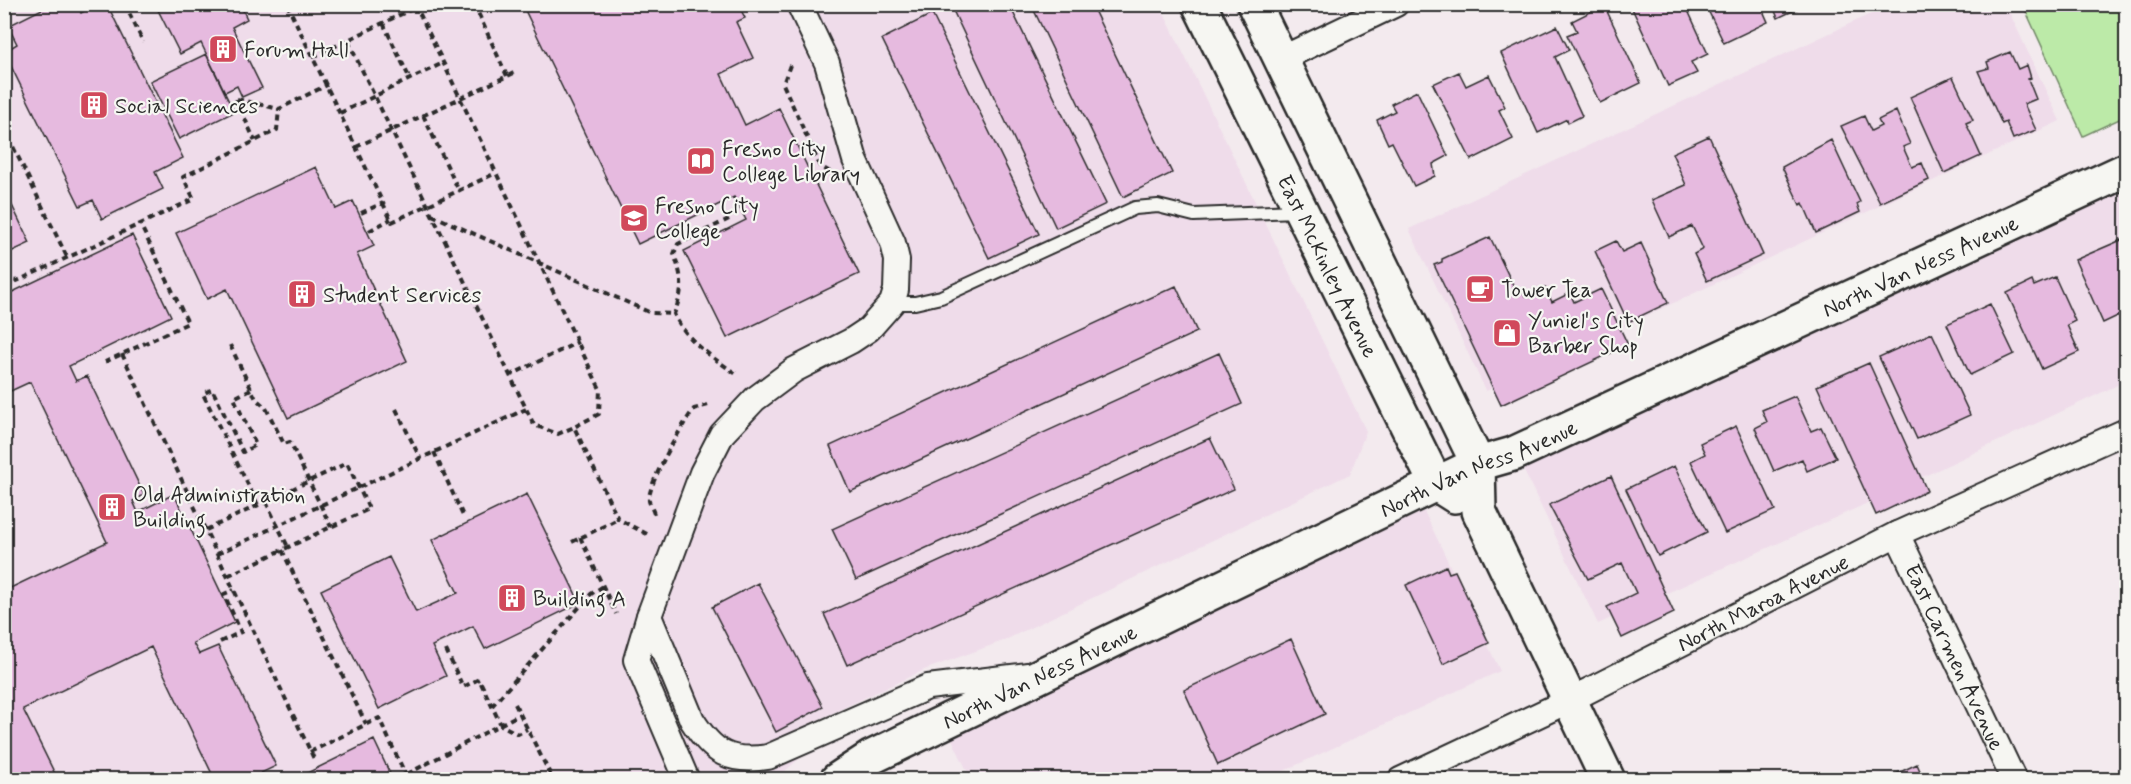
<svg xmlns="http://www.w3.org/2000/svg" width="2131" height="784" viewBox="0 0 2131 784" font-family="Mynerve,sans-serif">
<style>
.built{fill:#efdcea}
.green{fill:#bceaa8;stroke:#748a6a;stroke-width:1.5}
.building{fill:#e6badf;stroke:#2b2b2b;stroke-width:1.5}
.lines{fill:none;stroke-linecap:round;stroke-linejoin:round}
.lane-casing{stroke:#2b2b2b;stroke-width:16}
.street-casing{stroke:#2b2b2b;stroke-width:28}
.secondary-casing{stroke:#2b2b2b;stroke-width:38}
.path{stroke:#2b2b2b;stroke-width:4;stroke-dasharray:6 4.5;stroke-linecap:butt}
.lane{stroke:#f6f6f2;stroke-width:12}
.street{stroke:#f6f6f2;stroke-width:24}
.secondary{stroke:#f6f6f2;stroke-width:33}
.labels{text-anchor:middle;stroke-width:4.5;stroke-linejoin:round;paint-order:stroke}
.poi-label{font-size:22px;fill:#2b2b2b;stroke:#f6f6f2;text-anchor:start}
.street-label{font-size:22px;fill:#2b2b2b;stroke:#f6f6f2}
</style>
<rect width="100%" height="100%" fill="#f3eaee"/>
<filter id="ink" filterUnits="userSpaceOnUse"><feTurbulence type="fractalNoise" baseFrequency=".0167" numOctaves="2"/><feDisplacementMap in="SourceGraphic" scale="12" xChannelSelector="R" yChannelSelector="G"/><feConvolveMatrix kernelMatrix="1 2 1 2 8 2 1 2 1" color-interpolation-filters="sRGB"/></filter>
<g filter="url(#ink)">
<path class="built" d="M5 5H1160L1366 431 1350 474 1003 641 924 670 807 725 809 750 776 779 5 780Z
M1890 5H2006L2060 121 1486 391 1409 229Z
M2126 188V381L1859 507 1598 624 1523 469Z
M1424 511 1500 671 1266 779H971L949 733Z"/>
<path class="green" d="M2023 5H2126V116L2083 136Z"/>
<path class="building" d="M52 4H77L81 13 97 4H107L183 158 155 172 163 189 102 219 93 200 80 206 4 52 17 44 8 26Z
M155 4H240L247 19 232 27 262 88 242 97 237 86 225 92 201 43 180 54Z
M522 4H738L745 18 736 22 753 58 721 74 745 125 779 108 859 274 727 338 684 251 746 220 734 197 638 244Z
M950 4H1009L1106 204 1056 228Z
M1031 4H1091L1172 173 1123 197Z
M1630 4H1685L1708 54 1691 62 1697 73 1668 86Z
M1705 4H1760L1768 22 1724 43Z
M1772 4H1807L1778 18Z
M1604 5 1641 83 1600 103 1567 35 1577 31 1572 21Z
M932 14 1039 234 989 258 882 39Z
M1557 26 1569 50 1555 57 1582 116 1568 123 1567 119 1538 133 1501 53Z
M2010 52 2018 69 2027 65 2031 78 2028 79 2036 99 2024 104 2036 130 2013 139 2006 122 2002 124 1978 71 1989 68 1987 62Z
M206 54 234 112 179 139 150 81Z
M1459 72 1466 86 1489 75 1505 107 1499 110 1513 139 1471 160 1433 84Z
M1953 77 1973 120 1966 123 1981 156 1944 173 1910 97Z
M1417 91 1448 156 1433 164 1435 176 1414 186 1392 142 1388 144 1377 120 1395 111 1391 104Z
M1896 111 1910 144 1903 147 1912 167 1922 163 1929 180 1880 203 1841 126 1864 116 1871 131 1881 126 1878 120Z
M1709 136 1763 255 1707 281 1694 254 1703 249 1692 226 1669 237 1652 200 1686 185 1672 153Z
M1831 140 1860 202 1857 204 1860 212 1816 233 1803 203 1800 205 1782 167Z
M316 167 336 209 353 201 374 246 357 254 407 361 288 418 227 289 207 299 176 233Z
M7 195 30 243 4 255V196Z
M132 235 171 316 69 366 76 381 87 376 144 495 133 501 138 512 174 494 235 622 193 643 199 654 218 646 276 766 261 773 264 780H215L151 647 23 709 58 780H4V721L9 719 4 709V591L107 542 30 382 4 394V296Z
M1490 237 1517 293 1522 291 1525 296 1545 287 1552 302 1570 293 1574 302 1601 289 1628 345 1501 405 1434 265 1442 262V259Z
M2126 238V312L2103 323 2075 260Z
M1616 241 1622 252 1641 243 1668 303 1628 322 1595 251Z
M2055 277 2075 321 2067 325 2079 352 2042 369 2007 293 2032 281 2034 286Z
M1176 286 1197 332 850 492 830 446Z
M1990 304 2014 354 1970 375 1947 324Z
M1932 333 1970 415 1917 439 1879 357Z
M1219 353 1242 404 856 580 832 529Z
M1869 363 1927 491 1876 515 1817 386Z
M1795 396 1811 431 1821 427 1836 458 1807 471 1802 459 1774 471 1755 428 1767 422 1762 410Z
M1736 426 1775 510 1725 533 1691 461 1705 454 1700 443Z
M1210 438 1234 489 847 665 824 614Z
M1674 466 1707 532 1658 556 1626 489Z
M1611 476 1674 613 1622 638 1607 607 1636 593 1622 563 1588 579 1549 505Z
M527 494 580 603 485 649 473 626 432 646 446 676 379 709 321 590 389 557 416 612 458 593 432 540Z
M1446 566 1449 573 1455 571 1489 643 1443 664 1406 585Z
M758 583 823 707 776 732 712 607Z
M1291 639 1325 714 1218 765 1184 690Z
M374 740 393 780H293Z
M1917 764 1924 780H1883Z"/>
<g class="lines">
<g class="lane-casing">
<path id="lane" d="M892 303H915L941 297 1135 208 1158 206 1194 215 1298 211"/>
</g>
<g class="street-casing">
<g id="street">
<path d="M1281 59 1396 4"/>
<path id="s1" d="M1897 534 2014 780"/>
<path d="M649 616 692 720C713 753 729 763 768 757L928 687 1028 675"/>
<path d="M687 780 636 660 649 616 702 473 722 434 755 399 794 370 851 341 869 329 892 303 896 290 897 260 893 243 855 160 827 63 799 4"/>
<path id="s2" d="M1400 780 1570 700 1897 534 2126 431"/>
</g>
</g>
<g class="secondary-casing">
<g id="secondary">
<path id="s3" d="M1199 4 1436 484 1455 496"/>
<path d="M1254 4 1478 464 1479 511 1608 780"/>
<path id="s4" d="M837 780 872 757 1436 484 1478 464 1513 454 2126 170"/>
</g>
</g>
<path class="path" d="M125 4 143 42
M287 4 392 222 496 173
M415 4 600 389 599 414 574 427
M474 4 507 76
M383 23 410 79
M348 41 534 425 558 434 574 427 618 519 647 534
M313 57 416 7
M790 65 783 84 820 166 830 172
M236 99 255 141
M237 99 279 109
M340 113 443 63
M423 115 459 191
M4 128 67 257
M356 147 516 72
M4 151 14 147
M361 213 383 203
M432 215 651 313 674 314
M729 219 678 244 674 254C683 280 684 288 674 314 688 343 714 358 739 376
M369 231 391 219
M4 279 17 281 194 199 183 177 277 130 279 109 327 85
M230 345 256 399 266 408 284 444 290 442 331 527
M122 354 315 761
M105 362 188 323 140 224
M509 376 578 342
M251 389 234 398 256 445 243 452 212 389 203 394 258 505
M396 409 420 458
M434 452 464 518
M266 502 288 547
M654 514C653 510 650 505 649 501 647 485 683 423 694 409L712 404
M206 530 347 463 369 509 227 576
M580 537 616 614
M572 542 618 519
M282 550 366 724
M217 554 526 409
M220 642 241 632 224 594 234 590
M446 650 463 687 479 679 501 725 518 734 527 729
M515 704 553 780
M492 706 591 594 602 587
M310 752 379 718 408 780
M398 779 520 714"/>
<use href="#lane" class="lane"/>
<use href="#street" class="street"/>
<use href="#secondary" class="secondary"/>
</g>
</g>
<defs>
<g id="building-square" transform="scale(1.5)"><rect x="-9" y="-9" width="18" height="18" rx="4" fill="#d1495b" stroke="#f6f6f2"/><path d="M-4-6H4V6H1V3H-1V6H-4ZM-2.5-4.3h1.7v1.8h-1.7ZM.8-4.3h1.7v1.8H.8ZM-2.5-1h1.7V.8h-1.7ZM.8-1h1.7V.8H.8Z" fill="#fff"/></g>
<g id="library-square" transform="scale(1.5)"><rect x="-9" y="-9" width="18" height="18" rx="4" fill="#d1495b" stroke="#f6f6f2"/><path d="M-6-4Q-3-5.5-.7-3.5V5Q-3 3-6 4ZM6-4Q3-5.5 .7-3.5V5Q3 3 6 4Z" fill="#fff"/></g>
<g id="university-square" transform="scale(1.5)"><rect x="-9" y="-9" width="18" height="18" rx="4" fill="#d1495b" stroke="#f6f6f2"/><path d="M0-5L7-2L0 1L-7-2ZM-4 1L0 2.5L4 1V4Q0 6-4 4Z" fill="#fff"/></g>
<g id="cafe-square" transform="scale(1.5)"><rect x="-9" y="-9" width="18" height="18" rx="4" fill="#d1495b" stroke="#f6f6f2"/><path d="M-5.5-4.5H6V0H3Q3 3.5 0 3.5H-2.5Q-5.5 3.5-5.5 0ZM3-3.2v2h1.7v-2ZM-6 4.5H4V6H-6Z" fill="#fff"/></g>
<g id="shop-square" transform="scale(1.5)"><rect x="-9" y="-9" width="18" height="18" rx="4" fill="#d1495b" stroke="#f6f6f2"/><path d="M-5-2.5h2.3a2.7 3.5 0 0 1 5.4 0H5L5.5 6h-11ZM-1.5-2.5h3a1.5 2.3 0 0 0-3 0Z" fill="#fff"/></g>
</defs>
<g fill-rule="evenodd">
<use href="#building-square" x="223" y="49"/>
<use href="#building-square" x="94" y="105"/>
<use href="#library-square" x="701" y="161"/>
<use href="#university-square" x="634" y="218"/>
<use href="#cafe-square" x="1480" y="289"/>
<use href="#building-square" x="302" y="294"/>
<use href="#shop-square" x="1507" y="333"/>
<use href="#building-square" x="112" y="507"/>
<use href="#building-square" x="512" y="598"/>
</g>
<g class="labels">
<g class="poi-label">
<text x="244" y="57">Forum Hall</text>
<text x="115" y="113">Social Sciences</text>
<text x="722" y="156">Fresno City<tspan x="722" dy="25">College Library</tspan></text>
<text x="655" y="213">Fresno City<tspan x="655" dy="25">College</tspan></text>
<text x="1501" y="297">Tower Tea</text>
<text x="323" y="302">Student Services</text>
<text x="1528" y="328">Yuniel's City<tspan x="1528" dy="25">Barber Shop</tspan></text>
<text x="133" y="502">Old Administration<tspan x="133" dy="25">Building</tspan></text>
<text x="533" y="606">Building A</text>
</g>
<g class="street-label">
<text dy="8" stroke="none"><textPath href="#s4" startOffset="1200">North Van Ness Avenue</textPath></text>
<text dy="8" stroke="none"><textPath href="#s3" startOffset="292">East McKinley Avenue</textPath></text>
<text dy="8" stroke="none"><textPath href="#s4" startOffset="714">North Van Ness Avenue</textPath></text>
<text dy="8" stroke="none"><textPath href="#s2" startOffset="404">North Maroa Avenue</textPath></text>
<text dy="8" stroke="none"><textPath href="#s1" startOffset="136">East Carmen Avenue</textPath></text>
<text dy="8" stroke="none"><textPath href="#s4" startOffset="228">North Van Ness Avenue</textPath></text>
</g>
</g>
<rect width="2131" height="784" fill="none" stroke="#f6f6f2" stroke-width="24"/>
<rect x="12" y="12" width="2107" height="760" fill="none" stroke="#2b2b2b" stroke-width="2" filter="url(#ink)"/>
</svg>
